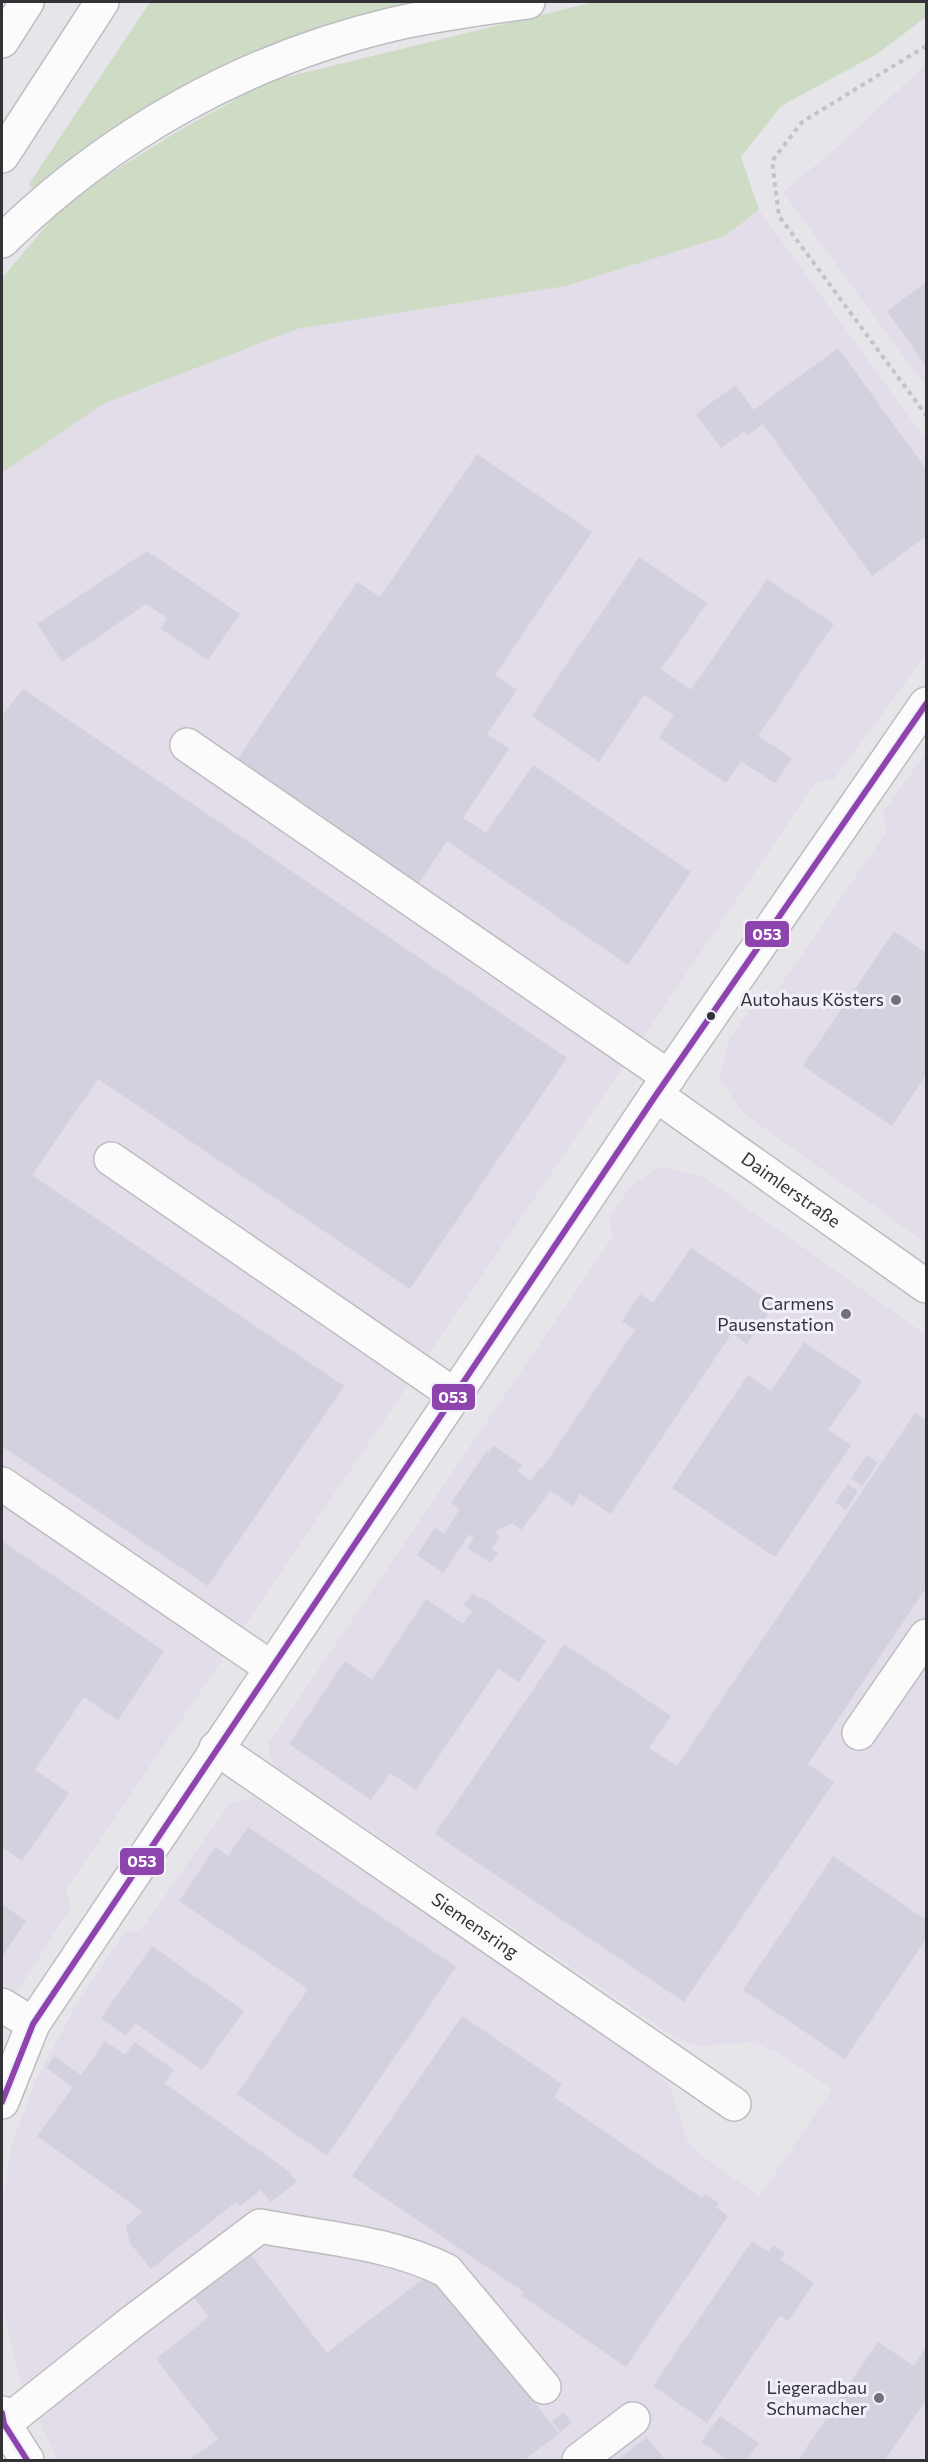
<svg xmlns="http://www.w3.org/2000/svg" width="928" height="2462" viewBox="0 0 928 2462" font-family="Commissioner,sans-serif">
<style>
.industrial{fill:#e3dce9}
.green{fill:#cedcc6}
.building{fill:#d3d1de}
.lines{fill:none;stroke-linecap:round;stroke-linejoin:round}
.minor-casing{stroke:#bdbdc1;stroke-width:36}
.highway-casing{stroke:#bdbdc1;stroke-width:36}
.path{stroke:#c4c4c7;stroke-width:4;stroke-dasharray:4.5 4.5;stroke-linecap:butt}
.minor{stroke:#fbfbfc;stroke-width:33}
.highway{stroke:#fbfbfc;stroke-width:33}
.bus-1-casing{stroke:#f1f0fa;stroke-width:10}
.bus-1{stroke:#8e44ad;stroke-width:6}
.poi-dot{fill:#717176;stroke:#f1f0fa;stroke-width:2}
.bus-dot{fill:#333337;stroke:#f1f0fa;stroke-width:2}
.labels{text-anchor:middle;stroke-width:6;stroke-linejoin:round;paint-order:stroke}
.poi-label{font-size:18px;fill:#333337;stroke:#f1f0fa;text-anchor:end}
.street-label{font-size:18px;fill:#333337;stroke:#f1f0fa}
.line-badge{stroke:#f1f0fa;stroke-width:2}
.badge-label{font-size:16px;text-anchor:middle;font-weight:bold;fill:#fff}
</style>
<rect width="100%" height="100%" fill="#e5e5ea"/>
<path class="industrial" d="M926 64V387L783 192 833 151Z
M759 210 926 440V654L835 778 816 782 66 1890 71 1907 16 1993 2 1983V473L103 404 297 329 566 286 725 236Z
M926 753V1243L743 1113 720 1079 729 1040 757 999 774 995 887 831 882 813Z
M659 1167 702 1176 926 1335V2460H58L19 2378 2 2304V2208L11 2146 37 2078 76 2005 124 1933 141 1930 230 1803 253 1797 651 2067 670 2087 687 2140 706 2159 760 2196 832 2089 779 2053 754 2042 698 2046 673 2036 273 1765 268 1744 613 1236 609 1218 630 1187Z"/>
<path class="green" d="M150 2H459L383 15 39 189H32L29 184Z
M594 2H926V17L877 54 781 106 741 157 759 210 725 236 566 286 297 329 103 404 2 473V278L69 199 185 127 270 81Z"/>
<path class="building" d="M926 282V366L887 311Z
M838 348 926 469V536L872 576 763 424 748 435 745 431 721 448 696 414 735 385 754 410Z
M477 454 592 532 495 675 517 690 487 734 509 749 463 818 486 833 533 765 691 872 628 965 447 841 416 887 234 764 357 582 380 597Z
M147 551 240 614 208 660 161 629 167 618 146 604 62 662 37 624Z
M639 557 707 603 661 669 691 690 767 579 834 624 758 736 792 758 775 783 741 761 726 783 659 738 674 715 644 695 599 762 532 716Z
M23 689 567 1058 410 1289 98 1079 32 1175 344 1386 208 1586 2 1446V716Z
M894 931 926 953V1075L892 1126 803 1066Z
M691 1248 775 1304 747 1344 732 1333 611 1514 580 1494 573 1506 550 1491 521 1530 512 1523 498 1530 496 1533 500 1536 492 1549 498 1553 491 1563 467 1548 474 1538 469 1534 443 1573 417 1555 435 1528 444 1534 460 1509 451 1503 487 1451 489 1452 494 1446 522 1465 517 1471 531 1481 540 1468 542 1469 635 1330 622 1321 640 1294 653 1303Z
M804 1342 862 1381 828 1430 851 1445 775 1557 672 1488 748 1375 771 1391Z
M915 1413 926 1420V1588L808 1764 834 1782 684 2002 435 1834 564 1644 671 1716 649 1748 677 1766Z
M867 1455 878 1463 862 1486 851 1478Z
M848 1484 858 1491 846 1510 835 1502Z
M2 1541 164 1651 118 1720 84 1697 35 1770 69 1793 22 1861 2 1847Z
M472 1594 480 1599 481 1597 546 1641 519 1682 498 1669 416 1790 390 1773 371 1800 289 1744 345 1661 372 1680 426 1599 463 1624 472 1611 464 1605Z
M248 1827 456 1967 327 2156 237 2094 308 1989 179 1901 215 1847 228 1856Z
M833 1856 926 1920V1939L845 2059 743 1990Z
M2 1904 26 1921 2 1957Z
M152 1946 244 2011 202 2070 135 2023 126 2036 101 2018Z
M462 2016 562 2084 554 2097 702 2198 705 2194 719 2203 716 2207 728 2216 626 2367 521 2295 524 2292 352 2176Z
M105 2041 125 2055 135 2042 174 2070 164 2083 287 2170 297 2182 271 2202 261 2190 240 2206 236 2202 151 2269 130 2243 126 2226 143 2212 37 2136 73 2087 46 2068 54 2056 81 2075Z
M752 2241 769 2252 773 2245 785 2253 781 2260 814 2283 788 2321 780 2315 707 2423 653 2386Z
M245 2247 327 2353 433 2271 559 2434 524 2460H189L218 2439 156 2359 209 2317 189 2291Z
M878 2342 914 2366 926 2347V2400L885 2460H798Z
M564 2412 572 2423 560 2432 552 2421Z
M720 2416 759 2443 747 2460H727L701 2442Z
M647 2437 665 2460H617Z"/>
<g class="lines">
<g class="minor-casing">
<g id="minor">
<path d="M187 745 669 1077"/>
<path id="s1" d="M656 1095 926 1286"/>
<path d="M111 1159 456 1396"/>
<path d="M2 1484 270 1667"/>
<path d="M859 1733 926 1636"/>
<path id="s2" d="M216 1748 734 2104"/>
<path d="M2 2005 33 2024"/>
<path d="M2 2102 33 2024 656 1095 926 704"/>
<path d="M2 2413 4 2424 27 2460"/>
<path d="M4 2424 131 2323 260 2226C321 2238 391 2242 447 2271L544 2387"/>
<path d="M579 2460 633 2419"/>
</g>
</g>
<g class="highway-casing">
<path id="highway" d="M2 41 27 2
M2 156 102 2
M2 241C111 134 245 59 394 24 438 14 483 8 528 2"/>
</g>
<path class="path" d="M926 46 802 122 772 161 779 216 926 415"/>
<use href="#minor" class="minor"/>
<use href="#highway" class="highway"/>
<g class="bus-1-casing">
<path id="bus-1" d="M2 2102 33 2024 656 1095 926 704
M2 2413 4 2424 27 2460"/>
</g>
<use href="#bus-1" class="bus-1"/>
</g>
<g class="poi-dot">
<circle cx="896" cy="1000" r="6"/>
<circle cx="846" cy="1314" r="6"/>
<circle cx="879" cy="2398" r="6"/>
</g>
<circle class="bus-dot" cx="711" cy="1016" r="5"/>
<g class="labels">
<g class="poi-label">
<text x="884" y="1006">Autohaus Kösters</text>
<text x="834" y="1310">Carmens<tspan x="834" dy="21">Pausenstation</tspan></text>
<text x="867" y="2394">Liegeradbau<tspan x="867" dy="21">Schumacher</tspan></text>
</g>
<g class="street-label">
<text dy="6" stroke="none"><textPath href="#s1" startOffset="165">Daimlerstraße</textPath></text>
<text dy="6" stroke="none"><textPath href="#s2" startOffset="314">Siemensring</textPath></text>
</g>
</g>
<g class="line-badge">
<rect x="744" y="920" width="46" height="28" rx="6" fill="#8e44ad"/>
<rect x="431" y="1383" width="45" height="28" rx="6" fill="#8e44ad"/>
<rect x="119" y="1847" width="46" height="29" rx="6" fill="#8e44ad"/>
</g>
<g class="badge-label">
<text x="767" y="940">053</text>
<text x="453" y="1403">053</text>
<text x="142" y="1867">053</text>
</g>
<rect width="928" height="2462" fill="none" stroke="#333337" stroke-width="6"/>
</svg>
